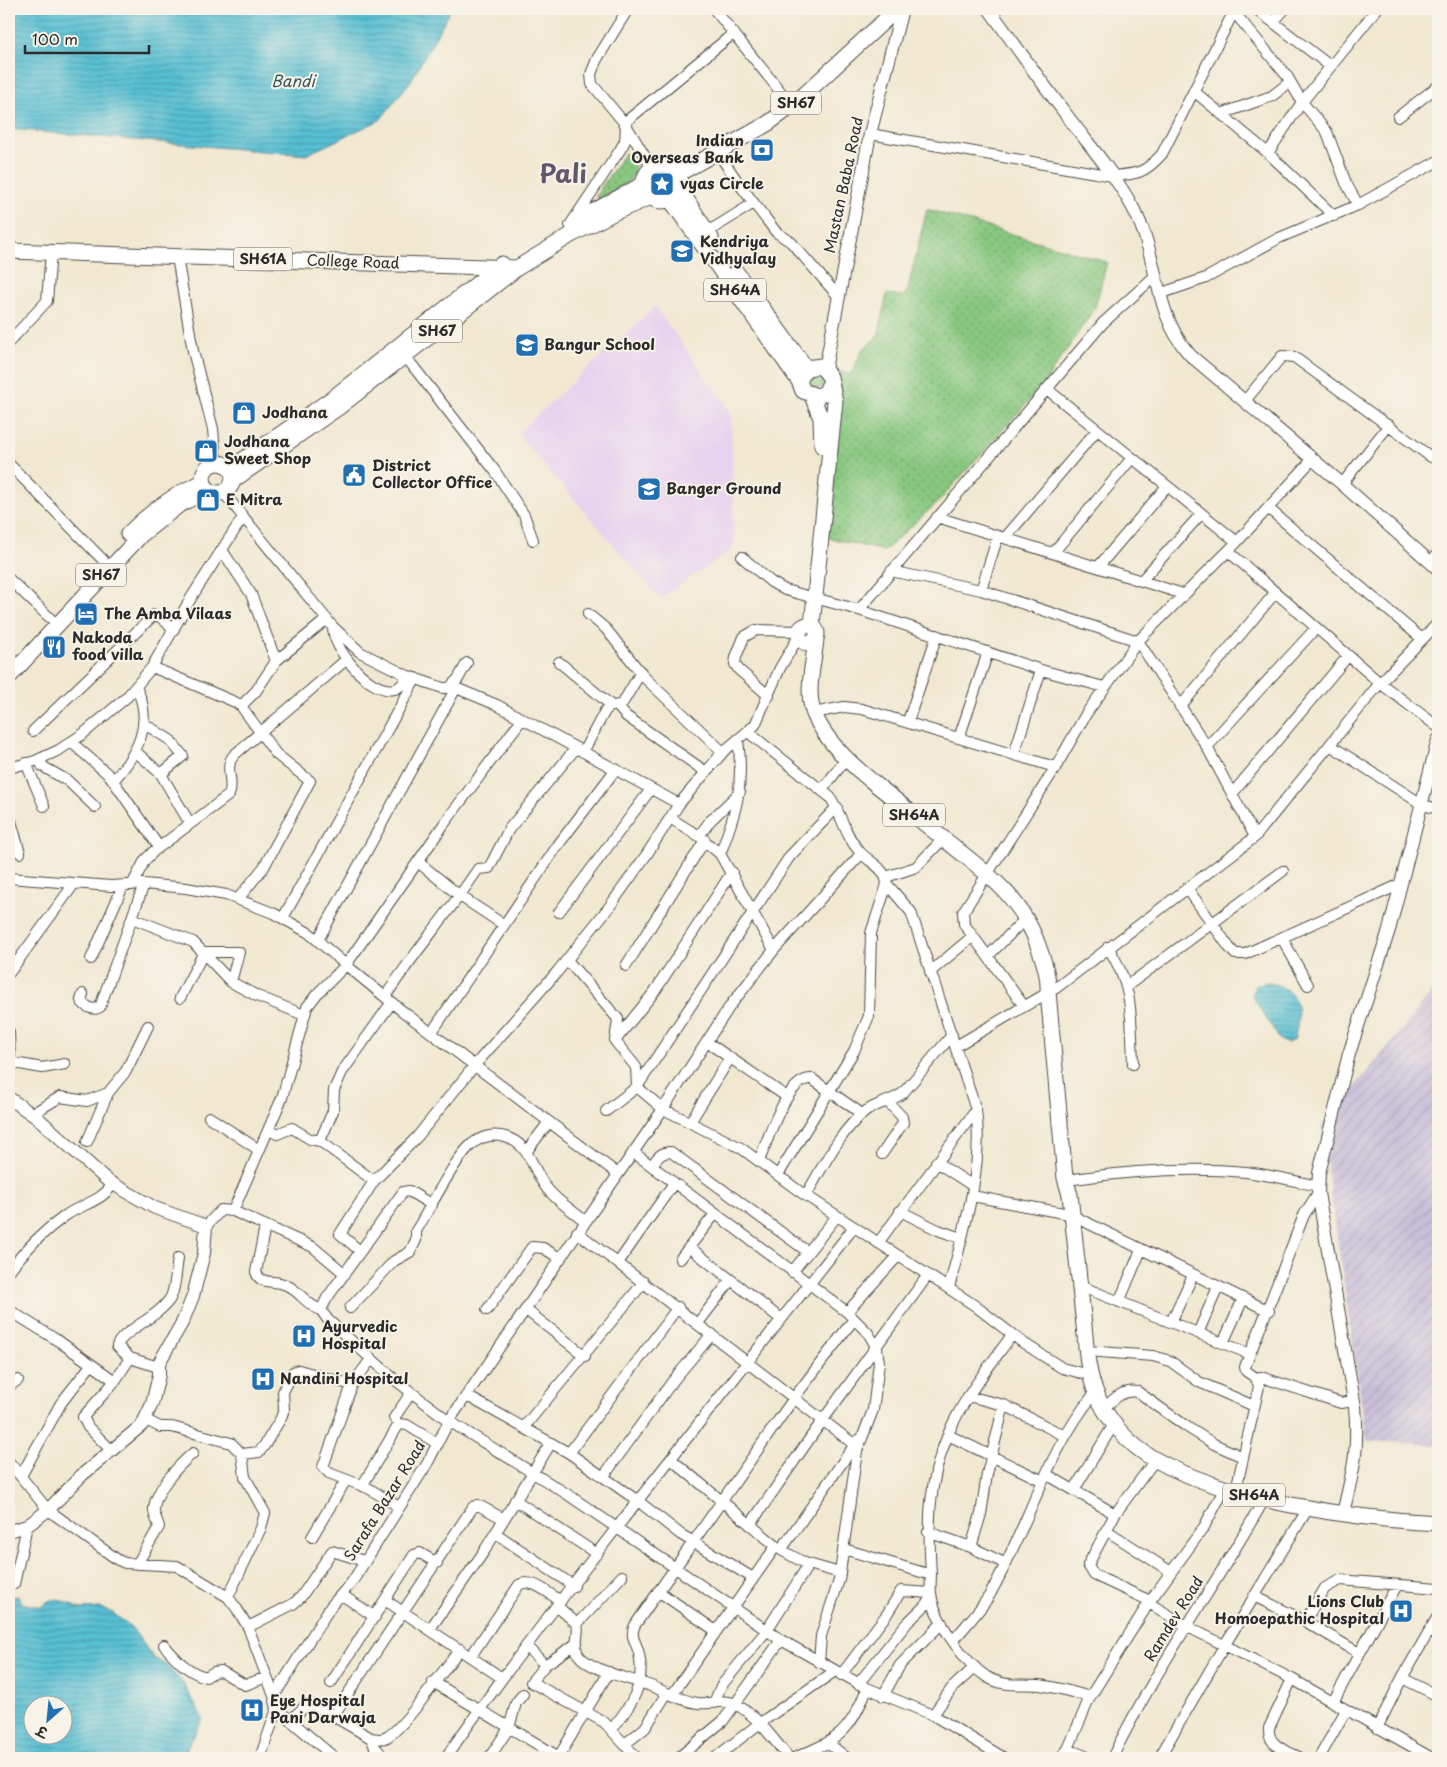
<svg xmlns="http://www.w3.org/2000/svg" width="1447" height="1767" viewBox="0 0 1447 1767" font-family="'Playpen Sans','Playpen Sans Deva',sans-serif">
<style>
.built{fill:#e7d2ef}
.industrial{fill:url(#industrial-furrows)}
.grass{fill:url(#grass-dots);stroke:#597955}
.water{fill:url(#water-rules);stroke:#41757f;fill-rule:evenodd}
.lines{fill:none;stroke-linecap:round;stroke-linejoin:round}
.minor-casing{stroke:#494744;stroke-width:12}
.tertiary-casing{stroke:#494744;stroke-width:14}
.primary-casing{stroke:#494744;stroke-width:17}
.minor{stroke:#fff;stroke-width:10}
.tertiary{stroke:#fff;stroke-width:12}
.primary{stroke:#fff;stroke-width:15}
.labels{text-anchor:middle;stroke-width:4;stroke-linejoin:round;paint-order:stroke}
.shield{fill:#f7f3e8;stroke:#686764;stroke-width:1}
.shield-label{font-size:14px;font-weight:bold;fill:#2b2b2b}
.poi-label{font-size:15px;font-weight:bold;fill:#2b2b2b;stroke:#f7f3e8;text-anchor:start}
.street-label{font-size:15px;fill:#2b2b2b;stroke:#f7f3e8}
.water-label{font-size:16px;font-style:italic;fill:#38575d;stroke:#f7f3e8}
.town-label{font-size:25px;font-weight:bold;fill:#63576e;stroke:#f7f3e8}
</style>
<defs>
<pattern id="industrial-furrows" width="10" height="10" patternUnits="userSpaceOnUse" patternTransform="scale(1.25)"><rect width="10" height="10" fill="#c8bfd8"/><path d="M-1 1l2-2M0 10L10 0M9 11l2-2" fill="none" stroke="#aca4ba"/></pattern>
<pattern id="grass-dots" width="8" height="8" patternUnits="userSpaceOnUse" patternTransform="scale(1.25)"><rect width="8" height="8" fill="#87c77f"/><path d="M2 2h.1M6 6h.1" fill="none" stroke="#6fa268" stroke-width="1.8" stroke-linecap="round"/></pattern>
<pattern id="water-rules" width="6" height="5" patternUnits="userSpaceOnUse" patternTransform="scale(1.25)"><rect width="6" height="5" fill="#57bfd3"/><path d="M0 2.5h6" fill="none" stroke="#489bab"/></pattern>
</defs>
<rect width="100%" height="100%" fill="#f7f3e8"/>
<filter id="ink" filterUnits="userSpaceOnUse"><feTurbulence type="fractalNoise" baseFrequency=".02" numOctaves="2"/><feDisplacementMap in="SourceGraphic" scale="10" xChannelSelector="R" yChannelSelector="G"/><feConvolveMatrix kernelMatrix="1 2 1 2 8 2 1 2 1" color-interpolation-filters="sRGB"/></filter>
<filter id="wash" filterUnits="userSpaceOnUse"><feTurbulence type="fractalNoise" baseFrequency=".0096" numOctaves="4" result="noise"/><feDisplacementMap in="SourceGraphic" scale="20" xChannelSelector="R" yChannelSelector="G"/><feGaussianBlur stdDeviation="1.12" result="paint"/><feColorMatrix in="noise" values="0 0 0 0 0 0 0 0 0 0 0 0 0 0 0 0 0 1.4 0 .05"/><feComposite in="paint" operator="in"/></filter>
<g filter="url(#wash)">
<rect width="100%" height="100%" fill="#f2e8d1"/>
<path class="built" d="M655 306 731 412 734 544 729 552 660 598 517 434Z"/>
<path class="industrial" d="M1438 985V1445L1367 1441 1321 1128Z"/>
<path class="grass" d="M625 153 634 159C639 181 617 191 602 202L596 197 599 191Z
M651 184a10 10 0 1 1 20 0a10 10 0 1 1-20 0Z
M927 209 1107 262 1095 308 1043 385 938 502 884 551 821 536 836 371 851 374 862 350 878 336 887 294 902 296 907 292Z
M817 372 825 378 823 387 811 389 807 383 809 375Z"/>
<path class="water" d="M9 9H451L411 81 380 120 306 155 9 129Z
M1266 982C1301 988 1302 1012 1294 1040L1287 1043 1280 1040 1255 1001 1252 995 1255 986Z
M18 1596 21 1603 41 1607 48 1601 58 1599 80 1609 100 1608 113 1613 131 1627 154 1658 166 1665 183 1683 203 1719 184 1754V1758H9V1597ZM32 1704H62V1734H32Z"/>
</g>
<g filter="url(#ink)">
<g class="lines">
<g class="minor-casing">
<path id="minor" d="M628 9 597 59 591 74 592 84 626 125 652 168
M714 9 792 106
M1256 9 1330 66
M1234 12 1287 76 1302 102 1327 132 1346 183 1358 205
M1273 22 1285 9
M1195 92 1268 153 1334 216
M1221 114 1272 96 1290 82
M1398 117 1438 86
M624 123 734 33
M870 134 1113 176C1138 174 1145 173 1162 154L1235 9
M718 153 740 185 776 232 791 242 838 296
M1268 153 1302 102 1377 9
M570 225 620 150 625 141 626 125
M704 234 754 203
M177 257 193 351 213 429 216 463
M1159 294 1206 278 1279 238 1358 205 1438 161
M9 342 47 301 51 252
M405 356 495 471 524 515 533 540
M1048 390 1237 542
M1244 402 1282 356 1294 357 1431 457
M9 464 103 560
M1342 484 1389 425
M223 492 333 627 360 652 408 676 443 688H456L497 705 679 804
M1269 509 1422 639
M937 517 1183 594
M1005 538 1097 430
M222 550 251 594 276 661
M1228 551 1380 683 1438 727
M1053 553 1132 458
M742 557 771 582 785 590 859 610 1041 670
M1431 562 1438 553
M1098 567 1167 486
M891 571 981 590 1138 641 1207 747 1255 837
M9 579 50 618
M1141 581 1201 514
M981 590 998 536
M859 610 1103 323 1154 277
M588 614 606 629 645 678 723 752
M333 627C332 648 370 695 395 689 401 687 405 681 408 676
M559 662 612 706
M152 667 235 702 241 706 276 754 310 781 264 867 238 899
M449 688 458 679 467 663
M769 696 739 670 735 664 736 657 744 637 756 630 799 631
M241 706 256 691 276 661 327 619
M618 707 626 716 706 772
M1180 707 1275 593
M814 713 844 707 862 709 1055 767
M908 721 937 635
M33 731 154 615 160 617 174 629
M748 732 830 797C842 815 845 836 860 852 870 863 885 867 887 884L871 933 869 1016 854 1051 778 1175
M959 738 988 652
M71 742 110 776 159 847
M1330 745 1423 805 1438 809
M1207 747 1316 628
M135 751 161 774 183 756 170 740 143 723
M583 752 605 711 609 707 622 704 641 672
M1014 754 1041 670 1104 687
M41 759 42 766 68 781 95 807
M26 763 44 806
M9 768 35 761 59 750 83 734 127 697 152 667 191 598 243 517
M161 774 186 817
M114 780C138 753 154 722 136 687
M822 790 846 759
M1232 794 1348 656
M9 814 20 853
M670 818 699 836 720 854 774 950
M699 836 710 821 740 792
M720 854C737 810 744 787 738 739
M418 862 460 896 504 925
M886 877 916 867 943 839
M9 878 111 886 144 884 186 888 226 895 273 913 309 933 346 965 444 824 522 719
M887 884 911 912 976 1110C984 1170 963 1231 949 1288
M132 885 145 860 154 851 229 795C235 782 223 767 234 755L347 659
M1187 888 1229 947 1235 954H1245L1401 884
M559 912 651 789
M132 918 193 942 231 982 257 996 304 1015
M283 918 416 678
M1282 938 1308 985
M318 940 456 688
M1108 947C1134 988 1131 1017 1133 1064
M988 956 1027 917
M91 959 123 886
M567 960 618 1019 615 1041 636 1067 637 1087 663 1109 741 1148 799 1191 974 1305 1022 1342 1062 1368 1089 1375
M626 966 705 840
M930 972 973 936
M9 973 74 884
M1127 986 1283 871
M83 994 81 1000C84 1007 94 1011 100 1007L144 884
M385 997C414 952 449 913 478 869L489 868 509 829 576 748
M180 998 204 952H239L231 982
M1024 1006 964 924 963 912 1054 770 1086 714 1138 641 1237 542 1312 460
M9 1032 10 1062
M432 1032 558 845 616 769
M615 1041 655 991 732 872
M707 1042 787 1097
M956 1046 1056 988 1255 837 1380 683 1438 623
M9 1062 42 1068 65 1064
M606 1111 637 1087 790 856 837 807
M32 1114 60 1097 87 1101 108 1093 126 1071 148 1026
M209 1117 259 1150
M690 1122 730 1058
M269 1130 277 1134 292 1128 310 1139 320 1141 374 1181
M320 1141 333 1111 334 1090 342 1072 392 1002
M87 1142 108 1093
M526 1152 549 1122
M633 1152 847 1312 868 1333 877 1348 879 1363 873 1410 857 1451 839 1580 821 1636 819 1662
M882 1154 903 1123 902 1117 887 1101
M759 1161C767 1142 787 1076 812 1079L862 1114
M936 1162 973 1186
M652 1166C657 1158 660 1152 671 1152L808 1252
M1074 1179C1131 1171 1189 1167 1246 1172 1271 1175 1295 1181 1318 1186
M806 1195C821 1170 841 1129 865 1112 876 1103 891 1102 903 1093L952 1035
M972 1196 1069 1214 1269 1311
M432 1205 409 1191 403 1192 327 1298 321 1310 328 1320 394 1379 449 1421 567 1494 781 1640 867 1688 933 1715 1004 1758
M233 1211 282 1098 307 1007 317 994 346 965 401 1010 618 1174
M900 1211 938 1230 961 1238
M206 1226 221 1210 233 1211 313 1247 344 1273
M265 1226 256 1272C260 1286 276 1279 286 1285 300 1291 306 1305 321 1310
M577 1232 855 1445
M878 1243 976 1110
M689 1247 781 1319
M360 1251 340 1234 374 1181 417 1137 475 1065 557 972 610 906 647 854 679 804 723 752 755 725 780 668 799 636
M680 1259 715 1214
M618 1263 674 1183
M9 1271C24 1251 45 1230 65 1216 83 1203 100 1203 113 1184
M792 1272 837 1216
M1080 1286 1250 1354
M1119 1302 1141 1250
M350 1308 394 1261 410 1252 416 1240V1231C429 1210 455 1158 472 1144 490 1130 513 1134 526 1152 533 1162 537 1175 545 1186 555 1200 572 1210 585 1221
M9 1310 60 1342 115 1381
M487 1310 532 1247 543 1248 560 1258
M526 1310 585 1356
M847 1312 898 1256
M1171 1322 1193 1275
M698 1323 731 1280
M1198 1333 1218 1287
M1012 1335C989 1367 962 1399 947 1437 928 1483 928 1525 931 1574 931 1581 930 1587 931 1593 934 1620 965 1663 987 1677 1007 1689 1024 1682 1046 1686 1060 1688 1075 1693 1090 1697
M1223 1343 1243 1299
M1087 1351 1153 1356 1170 1361 1199 1382 1254 1406
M371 1359 352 1385 323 1467 329 1473 368 1488 399 1507
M158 1367 130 1358 117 1346C121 1331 160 1317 171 1297 176 1285 176 1271 178 1258
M1256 1378 1261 1377 1341 1403 1354 1401
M9 1386 18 1380
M467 1396 569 1453 638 1501 680 1534 753 1578
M968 1396 1004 1405 1065 1436
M1103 1409C1114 1399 1122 1389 1138 1392L1187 1427 1214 1444 1243 1457
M394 1418 411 1393
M144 1419 160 1427H172L231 1443 242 1454 245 1477 265 1513 261 1528 228 1597
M524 1427 644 1282
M948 1435 1043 1481
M112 1451 88 1427 83 1417 115 1381 130 1358
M569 1453 678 1307
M242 1454 259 1452 264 1446 281 1418 284 1409 283 1392 293 1372 299 1370 352 1385
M672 1460 781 1550 805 1563 840 1573
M9 1462 48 1510 118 1560 125 1563 177 1566 228 1597 237 1609 248 1627 274 1696 277 1709 260 1758
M1046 1474 1115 1514
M21 1476 61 1403 91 1365
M603 1477 672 1382 712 1334
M362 1486 399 1424 407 1425 438 1444
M1074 1490 1114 1424
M1236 1490 1259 1386 1256 1378 1246 1371 1245 1367 1304 1215 1318 1193
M515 1500 597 1554
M750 1525 815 1431 928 1275
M1106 1530 1171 1572
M928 1532 971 1547 1006 1564
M495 1533 574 1586
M312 1537 346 1480
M971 1547 981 1514 987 1474 1004 1405
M844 1549 931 1575
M781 1550 858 1440
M137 1564 159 1527C158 1521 153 1515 154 1508 156 1489 179 1465 193 1453
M9 1585 14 1584 27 1526
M658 1591 716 1631
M342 1595 375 1617
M1254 1596 1305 1621 1359 1653
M385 1600 502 1678
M1150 1601 1094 1575 1088 1565 1115 1514 1155 1460
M1149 1603 1188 1627 1292 1679 1432 1758
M557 1606 577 1624C580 1633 573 1646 578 1654 589 1671 633 1679 651 1686 666 1692 681 1701 698 1703 710 1705 723 1698 735 1704 758 1716 773 1739 789 1758
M1438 1616 1402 1678 1438 1696
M1305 1621 1325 1588 1340 1580 1438 1588
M577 1624 622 1576
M248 1627 293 1604 301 1597 332 1551 364 1561
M430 1629 483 1553 551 1443
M953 1641C965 1626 979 1612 989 1596 1027 1530 1046 1452 1095 1393
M164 1645C176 1659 187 1672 206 1677L214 1672 221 1671 245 1685 267 1677
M526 1646 545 1665 531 1682 604 1722 637 1758
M471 1656 519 1585C531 1577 549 1594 561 1601
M545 1665 577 1643
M841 1675 887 1614 901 1591 931 1593
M1292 1679 1269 1728C1267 1746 1287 1751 1301 1758
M433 1682 559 1757
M331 1683 414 1555 420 1553 437 1563
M858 1684 907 1623 932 1599
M672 1695 776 1546
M274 1696 331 1606 352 1582 427 1464 449 1421 663 1109 730 1006 774 950 861 854
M883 1696 900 1665 942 1623
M1333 1702 1397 1585
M714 1703 721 1686 767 1630 809 1564
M277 1709 335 1758
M933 1715 952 1688 975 1667
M333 1716 473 1507 478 1505 504 1519
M291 1720 305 1706 314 1705 371 1738C376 1739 382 1740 387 1737 406 1726 444 1669 460 1649
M1377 1728 1402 1678
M612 1729C630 1707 646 1685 639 1654 637 1642 629 1638 635 1625L794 1398 854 1319
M371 1738 375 1747 384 1758
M625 1744 645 1728 667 1693
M829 1744 847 1758
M1068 1749 1090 1697 1150 1601 1204 1527 1225 1488
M446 1757C574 1574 717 1403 854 1227
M489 1758 509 1728 516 1703 523 1694
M558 1758 609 1672
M678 1758 723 1721 781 1640
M715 1758 760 1723 835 1671
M794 1758C837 1740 850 1734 867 1688
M1060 1758 1068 1749 1090 1758
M1112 1758C1156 1667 1216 1585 1265 1498
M1159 1758 1224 1646 1309 1507
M1319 1758 1346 1710"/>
</g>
<g class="tertiary-casing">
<path id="tertiary" d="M989 9C1014 44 1039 79 1065 113 1088 144 1115 174 1133 208 1159 255 1153 314 1190 355L1342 484 1438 569
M825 369 870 134 902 9
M9 1098 40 1120 108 1181 155 1208 206 1226 204 1253 193 1296 183 1321 159 1363V1375L152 1404 142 1425 82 1475 48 1510 27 1526 9 1531
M1343 1513C1353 1471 1359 1451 1355 1407L1318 1193 1319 1173 1349 1054 1389 930 1438 740"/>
</g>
<g class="primary-casing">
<path id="primary" d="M644 183a18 18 0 1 1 36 0a18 18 0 1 1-36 0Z
M678 174 767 124 792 106 897 9
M679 188 711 238
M670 199 799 381
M578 220 645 183
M9 251 517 268
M736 272 806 368
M812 396 821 418 822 446
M203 478a15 15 0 1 1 30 0a15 15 0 1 1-30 0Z
M230 469 333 398 502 264
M232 481 339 407 517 268 571 235 613 213 651 197
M128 534C150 512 174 494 203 482
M799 634a9 9 0 1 1 18 0a9 9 0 1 1-18 0Z
M812 625 835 401 830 377 821 366 806 368 799 381 803 391 817 396 825 393 831 381
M816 639C814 662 805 692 814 714 827 744 854 767 879 787 901 804 922 822 944 839 985 872 1021 895 1039 948 1044 962 1049 976 1048 992L1065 1178 1070 1195C1074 1235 1079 1276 1083 1316 1086 1340 1086 1367 1095 1390 1105 1418 1129 1446 1156 1460 1231 1501 1353 1519 1438 1523
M9 677 142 534 179 505 208 490"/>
</g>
<use href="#minor" class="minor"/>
<use href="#tertiary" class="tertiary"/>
<use href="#primary" class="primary"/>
</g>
</g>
<defs>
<g id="bank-square" transform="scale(1.25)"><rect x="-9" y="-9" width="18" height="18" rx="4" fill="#1f6fb2" stroke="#f7f3e8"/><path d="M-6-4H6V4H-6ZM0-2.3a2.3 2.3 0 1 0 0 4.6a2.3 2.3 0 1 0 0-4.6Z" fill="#fff"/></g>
<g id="sight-square" transform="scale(1.25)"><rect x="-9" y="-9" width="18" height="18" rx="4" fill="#1f6fb2" stroke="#f7f3e8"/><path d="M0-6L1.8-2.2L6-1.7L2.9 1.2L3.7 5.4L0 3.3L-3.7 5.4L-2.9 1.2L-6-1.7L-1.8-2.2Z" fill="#fff"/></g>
<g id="school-square" transform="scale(1.25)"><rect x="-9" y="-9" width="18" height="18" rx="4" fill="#1f6fb2" stroke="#f7f3e8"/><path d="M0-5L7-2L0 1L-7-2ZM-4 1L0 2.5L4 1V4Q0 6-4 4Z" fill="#fff"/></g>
<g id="shop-square" transform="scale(1.25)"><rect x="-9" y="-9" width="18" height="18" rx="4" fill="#1f6fb2" stroke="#f7f3e8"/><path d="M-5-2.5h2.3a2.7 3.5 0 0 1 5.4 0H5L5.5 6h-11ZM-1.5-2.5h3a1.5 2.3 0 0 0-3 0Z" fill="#fff"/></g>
<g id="civic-square" transform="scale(1.25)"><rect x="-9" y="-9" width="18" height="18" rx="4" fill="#1f6fb2" stroke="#f7f3e8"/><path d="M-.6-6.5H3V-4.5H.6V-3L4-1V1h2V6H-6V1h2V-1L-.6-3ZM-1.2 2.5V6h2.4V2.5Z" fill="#fff"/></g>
<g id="hotel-square" transform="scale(1.25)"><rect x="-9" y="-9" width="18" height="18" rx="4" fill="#1f6fb2" stroke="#f7f3e8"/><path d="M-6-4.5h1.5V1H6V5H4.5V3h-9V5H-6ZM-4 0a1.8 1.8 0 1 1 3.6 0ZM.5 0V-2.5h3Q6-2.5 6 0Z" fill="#fff"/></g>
<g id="restaurant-square" transform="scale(1.25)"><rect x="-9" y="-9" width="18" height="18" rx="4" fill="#1f6fb2" stroke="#f7f3e8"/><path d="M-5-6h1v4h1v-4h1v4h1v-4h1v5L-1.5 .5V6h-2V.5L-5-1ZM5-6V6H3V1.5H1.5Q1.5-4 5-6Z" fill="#fff"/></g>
<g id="hospital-square" transform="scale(1.25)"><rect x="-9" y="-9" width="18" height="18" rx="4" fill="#1f6fb2" stroke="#f7f3e8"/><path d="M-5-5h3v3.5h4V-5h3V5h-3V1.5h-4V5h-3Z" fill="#fff"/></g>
</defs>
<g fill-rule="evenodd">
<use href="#bank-square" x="762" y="150"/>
<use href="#sight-square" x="662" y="184"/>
<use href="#school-square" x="682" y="251"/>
<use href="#school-square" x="527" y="345"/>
<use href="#shop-square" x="244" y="413"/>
<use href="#shop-square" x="206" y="451"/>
<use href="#civic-square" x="354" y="475"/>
<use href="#school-square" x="649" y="489"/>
<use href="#shop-square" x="208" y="500"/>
<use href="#hotel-square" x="86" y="614"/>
<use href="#restaurant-square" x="54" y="647"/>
<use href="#hospital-square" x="304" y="1336"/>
<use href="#hospital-square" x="263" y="1379"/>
<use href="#hospital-square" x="1401" y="1611"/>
<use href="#hospital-square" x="252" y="1710"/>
</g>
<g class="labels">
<g class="shield">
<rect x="771" y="91.5" width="50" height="23" rx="4"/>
<rect x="234" y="247.5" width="58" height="23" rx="4"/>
<rect x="704" y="278.5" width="62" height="23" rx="4"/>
<rect x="412" y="319.5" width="50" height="23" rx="4"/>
<rect x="76" y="563.5" width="50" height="23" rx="4"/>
<rect x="883" y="803.5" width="62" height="23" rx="4"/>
<rect x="1223" y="1483.5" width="62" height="23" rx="4"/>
</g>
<g class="shield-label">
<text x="796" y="108">SH67</text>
<text x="263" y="264">SH61A</text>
<text x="735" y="295">SH64A</text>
<text x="437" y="336">SH67</text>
<text x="101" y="580">SH67</text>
<text x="914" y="820">SH64A</text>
<text x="1254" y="1500">SH64A</text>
</g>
<g class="poi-label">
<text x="744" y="146" text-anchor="end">Indian<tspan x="744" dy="17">Overseas Bank</tspan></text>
<text x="680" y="189">vyas Circle</text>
<text x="700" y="247">Kendriya<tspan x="700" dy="17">Vidhyalay</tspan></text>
<text x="544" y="350">Bangur School</text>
<text x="262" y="418">Jodhana</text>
<text x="224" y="447">Jodhana<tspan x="224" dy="17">Sweet Shop</tspan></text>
<text x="372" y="471">District<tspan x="372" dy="17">Collector Office</tspan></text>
<text x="666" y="494">Banger Ground</text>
<text x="226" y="505">E Mitra</text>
<text x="104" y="619">The Amba Vilaas</text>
<text x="72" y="643">Nakoda<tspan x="72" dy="17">food villa</tspan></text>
<text x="322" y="1332">Ayurvedic<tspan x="322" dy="17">Hospital</tspan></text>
<text x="280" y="1384">Nandini Hospital</text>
<text x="1384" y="1607" text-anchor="end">Lions Club<tspan x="1384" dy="17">Homoepathic Hospital</tspan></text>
<text x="270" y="1706">Eye Hospital<tspan x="270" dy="17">Pani Darwaja</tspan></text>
</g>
<g class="street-label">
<text transform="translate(844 185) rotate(-78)" y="5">Mastan Baba Road</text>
<text transform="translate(353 262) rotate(2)" y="5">College Road</text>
<text transform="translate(385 1501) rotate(-58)" y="5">Sarafa Bazar Road</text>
<text transform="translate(1174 1619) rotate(-58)" y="5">Ramdev Road</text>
</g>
<g class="water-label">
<text x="293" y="87">Bandi</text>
</g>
<g class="town-label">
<text x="563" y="183">Pali</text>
</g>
</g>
<rect width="1447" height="1767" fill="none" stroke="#f7f3e8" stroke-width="30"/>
<g transform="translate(48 1720) rotate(207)"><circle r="24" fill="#f7f3e8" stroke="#a5a39c"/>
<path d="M0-4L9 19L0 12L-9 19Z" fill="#1f6fb2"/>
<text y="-8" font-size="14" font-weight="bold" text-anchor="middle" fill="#2b2b2b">उ</text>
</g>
<path d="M25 45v8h124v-8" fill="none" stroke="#2b2b2b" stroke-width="2.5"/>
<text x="32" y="45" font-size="15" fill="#2b2b2b" stroke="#f7f3e8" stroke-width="4" paint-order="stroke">100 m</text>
</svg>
